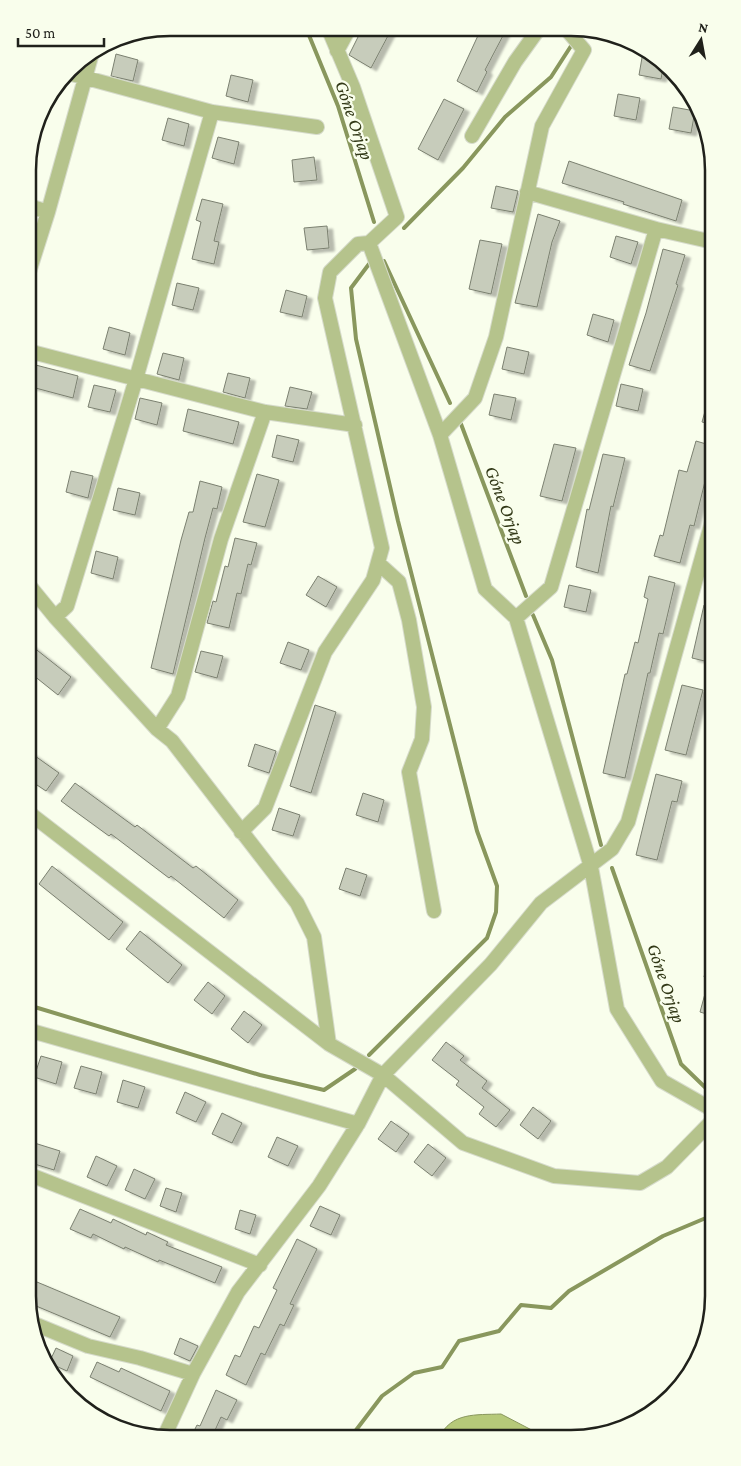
<svg xmlns="http://www.w3.org/2000/svg" width="741" height="1466" viewBox="0 0 741 1466" font-family="'Crimson Pro',serif">
<style>
.water{fill:#b6c979;stroke:#89975d}
.lines{fill:none;stroke-linecap:round;stroke-linejoin:round}
.stream{stroke:#89975d;stroke-width:4}
.building{fill:#c7ccbb;stroke:#7b8070;filter:url(#shadow)}
.minor-casing{stroke:#d6dbcb;stroke-width:16}
.minor{stroke:#b5c38c;stroke-width:14}
.labels{text-anchor:middle;stroke-width:4.5;stroke-linejoin:round;paint-order:stroke}
.water-label{font-size:19px;font-style:italic;fill:#323917;stroke:#f9feec}
.rim{fill:none;stroke:#20211b;stroke-width:2.5}
</style>
<defs>
<filter id="shadow"><feDropShadow dx="5.5" dy="3" stdDeviation="1" flood-color="#0004"/></filter>
</defs>
<rect width="100%" height="100%" fill="#f9feec"/>
<path class="water" d="M501 1414 547 1438H439C451 1412 476 1415 501 1414Z"/>
<g class="lines">
<path class="stream" d="M306 28 338 106 374 222
M404 228 463 168 505 117 551 77 571 46
M384 261 450 403
M369 264 351 288 356 339 398 521 477 831 497 886 496 912 487 938 369 1055
M461 424 526 596
M533 615 552 660 601 845
M612 868 681 1064 713 1095
M28 1005 260 1075 324 1090 355 1069
M350 1438 382 1396 414 1373 442 1367 459 1341 499 1331 521 1305 551 1308 569 1291 663 1236 713 1215"/>
</g>
<path class="building" d="M362 29H383L390 32 371 68 349 55Z
M481 29 506 30 485 70 487 72 477 92 457 81Z
M643 52 664 62 661 79 639 75Z
M116 54 138 60 133 81 111 76Z
M231 75 253 80 248 102 226 96Z
M618 94 640 98 636 120 614 116Z
M444 99 464 109 438 160 418 149Z
M673 107 695 111 691 133 669 129Z
M168 118 189 124 184 146 162 140Z
M218 137 239 142 234 164 212 158Z
M314 157 317 180 294 182 292 160Z
M569 161 682 200 676 221 623 204 624 202 562 183Z
M496 186 518 191 513 212 491 208Z
M202 199 223 204 214 241 219 242 214 264 192 259 201 222 196 220Z
M538 214 560 221 552 242 537 307 515 303Z
M327 226 329 248 307 250 304 228Z
M616 236 638 242 631 264 610 257Z
M480 240 502 244 491 294 469 289Z
M663 249 685 255 676 284 678 285 650 371 629 365 646 313Z
M177 283 199 288 193 310 172 305Z
M286 290 307 296 302 317 280 312Z
M593 314 614 320 608 342 587 335Z
M109 327 130 333 125 355 103 349Z
M507 347 529 352 524 374 502 369Z
M163 353 184 358 179 380 157 374Z
M28 363 78 376 73 398 28 386Z
M228 373 250 378 245 398 223 392Z
M621 384 643 389 638 411 616 406Z
M94 385 116 390 110 412 88 407Z
M290 387 312 392 307 409 285 406Z
M711 390 713 391V425L702 422Z
M494 394 516 398 511 420 489 415Z
M140 398 162 403 157 425 135 419Z
M188 409 239 422 233 444 183 431Z
M277 435 299 440 293 462 272 457Z
M696 441 713 446V449L694 526 690 525 680 563 654 556 660 535 663 536 679 470 687 472Z
M554 444 576 448 562 501 540 496Z
M603 454 625 458 613 507 611 506 598 573 576 567 587 509 589 510Z
M71 471 93 476 88 498 66 492Z
M257 474 279 480 265 527 243 522Z
M200 481 222 487 217 509 213 508 205 538 173 674 151 668 181 540 189 512H193Z
M118 488 140 493 135 515 113 510Z
M235 538 257 543 251 565 248 564 241 594 237 593 229 628 207 623 213 601 216 602 225 566 228 567Z
M96 551 118 557 113 579 91 573Z
M318 576 337 587 326 607 306 595Z
M649 576 675 583 663 634 659 633 650 673H648L625 778 603 773 625 674H627L635 642 638 643 648 599 644 597Z
M569 585 591 590 586 612 564 607Z
M704 605 713 607V663L692 658Z
M288 642 309 650 301 670 280 663Z
M28 643 71 677 58 695 28 671Z
M201 651 223 656 217 678 195 672Z
M682 685 703 690 686 755 665 750Z
M315 705 336 712 311 793 290 786Z
M255 744 276 751 269 773 248 766Z
M28 751 59 773 46 791 28 779Z
M656 774 682 781 677 802 672 801 657 860 636 855Z
M75 783 135 827 137 825 193 868 196 866 238 900 224 918 171 876 169 878 111 834 109 836 61 801Z
M363 793 384 800 378 822 356 815Z
M279 808 300 815 293 836 272 830Z
M52 866 123 922 109 940 39 884Z
M346 868 367 875 360 896 339 889Z
M140 931 182 965 168 983 126 949Z
M710 952 713 953V1016L700 1012 709 979 704 977Z
M208 982 225 996 212 1014 194 1000Z
M244 1011 262 1025 248 1043 231 1029Z
M446 1042 464 1056 460 1060 487 1081 482 1088 510 1110 496 1127 479 1114 484 1107 456 1085 459 1081 432 1060Z
M41 1056 62 1062 56 1084 34 1077Z
M81 1066 102 1072 96 1094 74 1088Z
M123 1080 145 1087 138 1108 117 1102Z
M185 1092 206 1102 196 1122 176 1113Z
M533 1107 551 1121 538 1139 520 1125Z
M222 1113 242 1123 232 1143 212 1134Z
M391 1121 409 1134 396 1152 378 1139Z
M277 1137 298 1146 288 1166 268 1157Z
M28 1141 60 1151 54 1170 28 1162Z
M428 1144 446 1158 432 1176 414 1162Z
M96 1156 117 1166 107 1186 87 1177Z
M134 1169 155 1179 145 1199 125 1190Z
M166 1188 182 1193 176 1212 160 1206Z
M320 1206 340 1215 331 1235 310 1226Z
M80 1209 111 1223 113 1219 146 1235 147 1232 168 1242 166 1245 222 1267 215 1283 159 1260 158 1262 125 1247 124 1249 93 1234 91 1238 70 1229Z
M240 1210 256 1215 250 1234 235 1229Z
M297 1239 317 1249 290 1304 294 1305 284 1326 280 1324 265 1355 261 1353 246 1385 226 1375 235 1355 240 1357 254 1326 259 1328 277 1290 273 1288Z
M28 1281 35 1285 37 1282 120 1317 110 1337 29 1303Z
M180 1338 198 1346 190 1361 174 1354Z
M56 1348 73 1356 67 1371 49 1363Z
M97 1362 119 1372 121 1368 170 1391 161 1411 90 1377Z
M216 1390 237 1400 227 1420 221 1417 212 1437H191L197 1425 200 1426Z"/>
<g class="lines">
<g class="minor-casing">
<path id="minor" d="M337 51 349 29
M68 73 212 112 317 127
M472 136 515 62 538 30
M527 192 656 229 713 242
M29 206 48 212
M369 243 440 435 485 589 516 618 591 867 617 1009 662 1081 713 1110
M29 272 48 212 92 53
M28 351 265 412 355 425
M440 435 475 398 496 337 542 126 584 50 567 30
M378 563 399 582 409 620 424 707 422 739 409 772 434 911
M28 584 55 617 157 729 172 741 297 903 314 937 329 1044
M55 617 67 606 136 379 212 112
M516 618 551 587 656 229
M157 729 178 696 221 539 265 412
M28 812 329 1044 383 1075 463 1143 554 1176 640 1183 667 1167 713 1120
M241 832 265 808 325 652 373 580 382 548 325 298 330 272 358 244 369 243 397 217 353 87 328 28
M28 1030 358 1124
M28 1174 260 1265
M32 1323 88 1346 140 1358 193 1374
M164 1437 193 1374 238 1292 319 1186 358 1124 383 1075 491 964 541 903 612 849 628 822 713 518"/>
</g>
<use href="#minor" class="minor"/>
</g>
<g class="labels">
<g class="water-label">
<text transform="translate(355 120) rotate(71)" y="7">Góne Orjap</text>
<text transform="translate(506 505) rotate(69)" y="7">Góne Orjap</text>
<text transform="translate(667 983) rotate(71)" y="7">Góne Orjap</text>
</g>
</g>
<path d="M0 0H741V1466H0ZM170 36H571A134 134 0 0 1 705 170V1296A134 134 0 0 1 571 1430H170A134 134 0 0 1 36 1296V170A134 134 0 0 1 170 36Z" fill="#f9feec" fill-rule="evenodd"/>
<path class="rim" d="M170 36H571A134 134 0 0 1 705 170V1296A134 134 0 0 1 571 1430H170A134 134 0 0 1 36 1296V170A134 134 0 0 1 170 36Z"/>
<g transform="translate(701 40) rotate(11)" stroke="#f9feec" stroke-width="4" paint-order="stroke">
<path d="M0-4L9 19L0 12L-9 19Z" fill="#20211b"/>
<text y="-8" font-size="14" font-weight="bold" text-anchor="middle" fill="#20211b">N</text>
</g>
<path d="M18 38v8h86v-8" fill="none" stroke="#20211b" stroke-width="2.5"/>
<text x="25" y="38" font-size="15" fill="#20211b" stroke="#f9feec" stroke-width="4" paint-order="stroke">50 m</text>
</svg>
